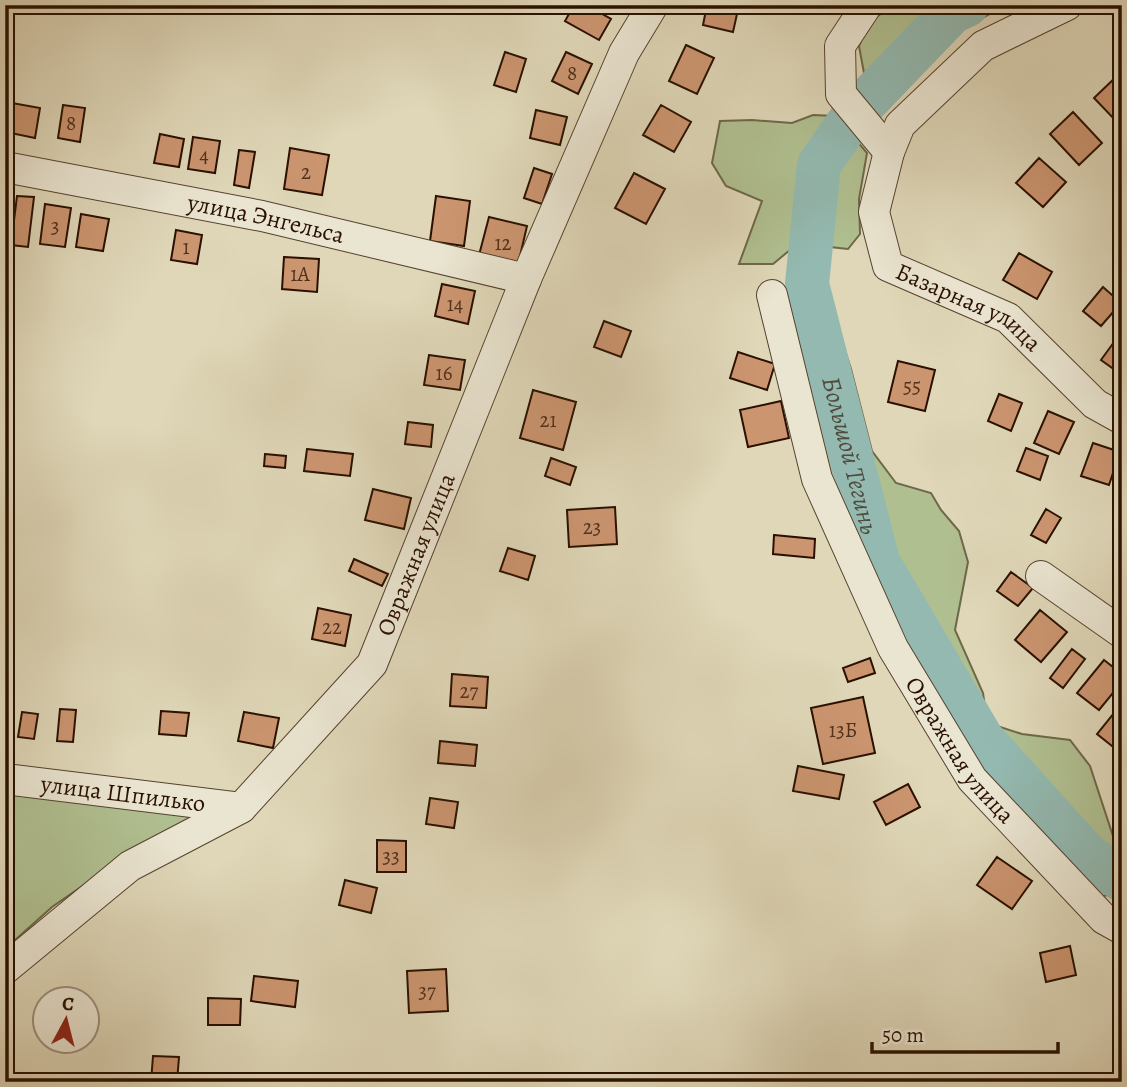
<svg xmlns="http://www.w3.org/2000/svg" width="1127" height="1087" viewBox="0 0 1127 1087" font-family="Alegreya,serif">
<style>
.green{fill:#b0bf90;stroke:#6d6848;stroke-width:2}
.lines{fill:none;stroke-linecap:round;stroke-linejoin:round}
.river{stroke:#93b9b0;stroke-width:44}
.building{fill:#cb9570;stroke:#2a1000;stroke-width:2}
.street-casing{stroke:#57422e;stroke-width:32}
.street{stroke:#eae5d1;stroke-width:30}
.labels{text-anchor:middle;stroke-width:6;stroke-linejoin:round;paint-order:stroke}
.number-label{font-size:21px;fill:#52311c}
.street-label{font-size:24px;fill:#2a1000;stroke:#eae5d1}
.water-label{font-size:26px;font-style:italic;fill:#4f4b3e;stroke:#eae5d1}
</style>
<rect width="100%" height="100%" fill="#dfd7b8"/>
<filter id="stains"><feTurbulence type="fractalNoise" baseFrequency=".00286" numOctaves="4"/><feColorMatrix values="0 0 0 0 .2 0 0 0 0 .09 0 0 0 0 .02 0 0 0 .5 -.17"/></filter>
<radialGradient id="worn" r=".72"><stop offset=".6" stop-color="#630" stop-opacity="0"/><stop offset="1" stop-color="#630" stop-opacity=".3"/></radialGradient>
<path class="green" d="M894 5H1006L951 35 916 71 866 84 859 46 869 22Z
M813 115 836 116 867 153 859 199 860 234 848 249 830 247 822 228 802 240 773 264H739L762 201 726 186 712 163 720 121 752 120 792 123Z
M804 298 812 332 842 341 851 369 872 451 896 483 931 493 941 510 959 531 968 562 955 630 983 693 986 714 946 705 931 691 820 468 785 301Z
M997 726 1022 734 1070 740 1090 766 1113 836 1122 841V893L1097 897 982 780 981 757Z
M5 791 197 817 104 871 52 907 5 949Z"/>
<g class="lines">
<path class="river" id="s1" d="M967 5 952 12 855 113 819 165 807 284 878 562 982 739 1086 854 1122 880"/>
</g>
<path class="building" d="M574 5H586L611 19 599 40 565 21Z
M707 5H739L733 32 703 25Z
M686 45 714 58 697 94 669 81Z
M505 52 526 59 516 92 494 85Z
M566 52 592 64 578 94 552 81Z
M1118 75 1122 79V116L1116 121 1094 98Z
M12 103 40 108 35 138 6 132Z
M63 105 85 108 80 142 58 138Z
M661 105 691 122 674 152 643 135Z
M536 110 567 117 560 145 530 138Z
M1073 112 1102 143 1079 165 1050 134Z
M160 134 184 139 179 167 154 163Z
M193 137 220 141 215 173 188 169Z
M290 148 329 155 322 195 284 189Z
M239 150 255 152 249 188 234 185Z
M1039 158 1066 182 1043 207 1016 183Z
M534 168 552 174 542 204 524 198Z
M634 173 665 189 646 224 615 208Z
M17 196 34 197 28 247 11 245Z
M436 196 470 201 464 246 430 241Z
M45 204 71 208 65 247 40 244Z
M81 214 109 219 103 251 76 247Z
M489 217 527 226 517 269 478 259Z
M176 230 202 235 197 264 171 260Z
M1019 253 1052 272 1037 299 1003 280Z
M284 257 319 259 317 292 282 289Z
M442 284 475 291 468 324 435 316Z
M1103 287 1121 303 1101 326 1083 311Z
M604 321 631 331 621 357 594 347Z
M1122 331V375L1101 360Z
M738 352 775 364 767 390 730 378Z
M429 355 465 360 460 390 424 385Z
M898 361 935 370 925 411 888 402Z
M533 390 576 402 563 450 520 438Z
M999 394 1022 403 1011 431 988 421Z
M781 401 789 438 748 447 740 410Z
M1048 411 1074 422 1059 454 1034 443Z
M408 422 433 425 431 447 405 444Z
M1093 443 1120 452 1109 485 1081 476Z
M1026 448 1048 456 1040 480 1017 471Z
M307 449 353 454 350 476 304 471Z
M265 454 286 456 285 468 264 466Z
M551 458 576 467 570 485 545 476Z
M373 489 411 498 404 529 365 520Z
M615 507 617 544 569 547 567 510Z
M1046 509 1061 518 1046 543 1031 535Z
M774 535 815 539 814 558 773 554Z
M508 548 535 556 528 580 500 571Z
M354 559 388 574 382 586 349 571Z
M1011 572 1033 588 1018 606 997 591Z
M318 608 351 615 345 646 312 639Z
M1040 610 1067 632 1041 662 1015 640Z
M1072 649 1085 659 1063 688 1050 678Z
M870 658 875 673 848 682 843 668Z
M1104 660 1122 674V682L1099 710 1077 693Z
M452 674 488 677 486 708 450 706Z
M863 697 875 753 823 764 811 708Z
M1122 703V754L1097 734Z
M60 709 76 710 73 742 57 741Z
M161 711 189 713 186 736 159 734Z
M22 712 38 714 34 739 18 737Z
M244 712 279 718 273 748 238 741Z
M440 741 477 745 475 766 438 763Z
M798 766 844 775 839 799 793 791Z
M908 784 920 807 886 825 874 802Z
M430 798 458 802 454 828 426 824Z
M377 840 406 841V872H377Z
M997 857 1032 881 1012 909 977 885Z
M345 880 377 888 371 913 339 905Z
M1070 946 1076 975 1046 982 1040 953Z
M446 969 448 1011 409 1013 407 971Z
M254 976 298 981 295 1007 251 1001Z
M208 998 241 999 240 1025H208Z
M153 1056 179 1057 177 1082H151Z"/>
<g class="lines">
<g class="street-casing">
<g id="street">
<path d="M867 5 840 46 841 94 889 152"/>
<path id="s2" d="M1067 5 983 46 900 125 889 152 874 212 888 266 1008 318 1095 404 1122 419"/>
<path id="s3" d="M5 167 262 216 526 279"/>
<path id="s4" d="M772 295 817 479 893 648 972 779 1104 919 1122 929"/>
<path d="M1041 576 1122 633"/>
<path id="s5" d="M5 779 241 808"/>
<path id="s6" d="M5 969 130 866 241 808 372 664 526 279 624 53 653 5"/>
</g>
</g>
<use href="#street" class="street"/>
</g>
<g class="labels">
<g class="number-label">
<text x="572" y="80">8</text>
<text x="71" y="130">8</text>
<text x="204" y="162">4</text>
<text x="306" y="179">2</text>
<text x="55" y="233">3</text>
<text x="503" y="250">12</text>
<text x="186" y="254">1</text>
<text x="300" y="281">1А</text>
<text x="455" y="311">14</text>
<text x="444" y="380">16</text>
<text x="912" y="393">55</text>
<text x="548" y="427">21</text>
<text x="592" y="534">23</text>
<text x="332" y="634">22</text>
<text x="469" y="698">27</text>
<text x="843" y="737">13Б</text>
<text x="391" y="863">33</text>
<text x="427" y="998">37</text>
</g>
<g class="street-label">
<text dy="8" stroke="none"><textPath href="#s3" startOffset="266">улица Энгельса</textPath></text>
<text dy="8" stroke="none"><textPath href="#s2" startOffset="446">Базарная улица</textPath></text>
<text dy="8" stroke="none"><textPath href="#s6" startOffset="600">Овражная улица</textPath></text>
<text dy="8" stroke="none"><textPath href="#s4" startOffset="497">Овражная улица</textPath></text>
<text dy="8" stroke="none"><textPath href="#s5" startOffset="119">улица Шпилько</textPath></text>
</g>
<g class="water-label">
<text dy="9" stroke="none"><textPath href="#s1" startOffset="516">Большой Тегинь</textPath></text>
</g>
</g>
<rect width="1127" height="1087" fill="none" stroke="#dfd7b8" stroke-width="28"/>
<rect x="7" y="7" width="1113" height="1073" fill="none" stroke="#2a1000" stroke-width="3.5"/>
<rect x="14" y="14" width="1099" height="1059" fill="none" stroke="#2a1000" stroke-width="2"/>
<g transform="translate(66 1020) rotate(7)"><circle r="33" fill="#eae5d1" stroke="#9d907d" stroke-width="2"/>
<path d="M0-5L12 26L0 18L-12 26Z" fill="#8f2418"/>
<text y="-10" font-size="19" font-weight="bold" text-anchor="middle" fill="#2a1000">С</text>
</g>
<path d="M872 1042v10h186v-10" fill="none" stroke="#2a1000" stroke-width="3.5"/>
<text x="882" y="1042" font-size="21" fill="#2a1000" stroke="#eae5d1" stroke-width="5" paint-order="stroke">50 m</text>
<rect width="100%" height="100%" filter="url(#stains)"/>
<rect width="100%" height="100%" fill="url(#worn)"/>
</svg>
